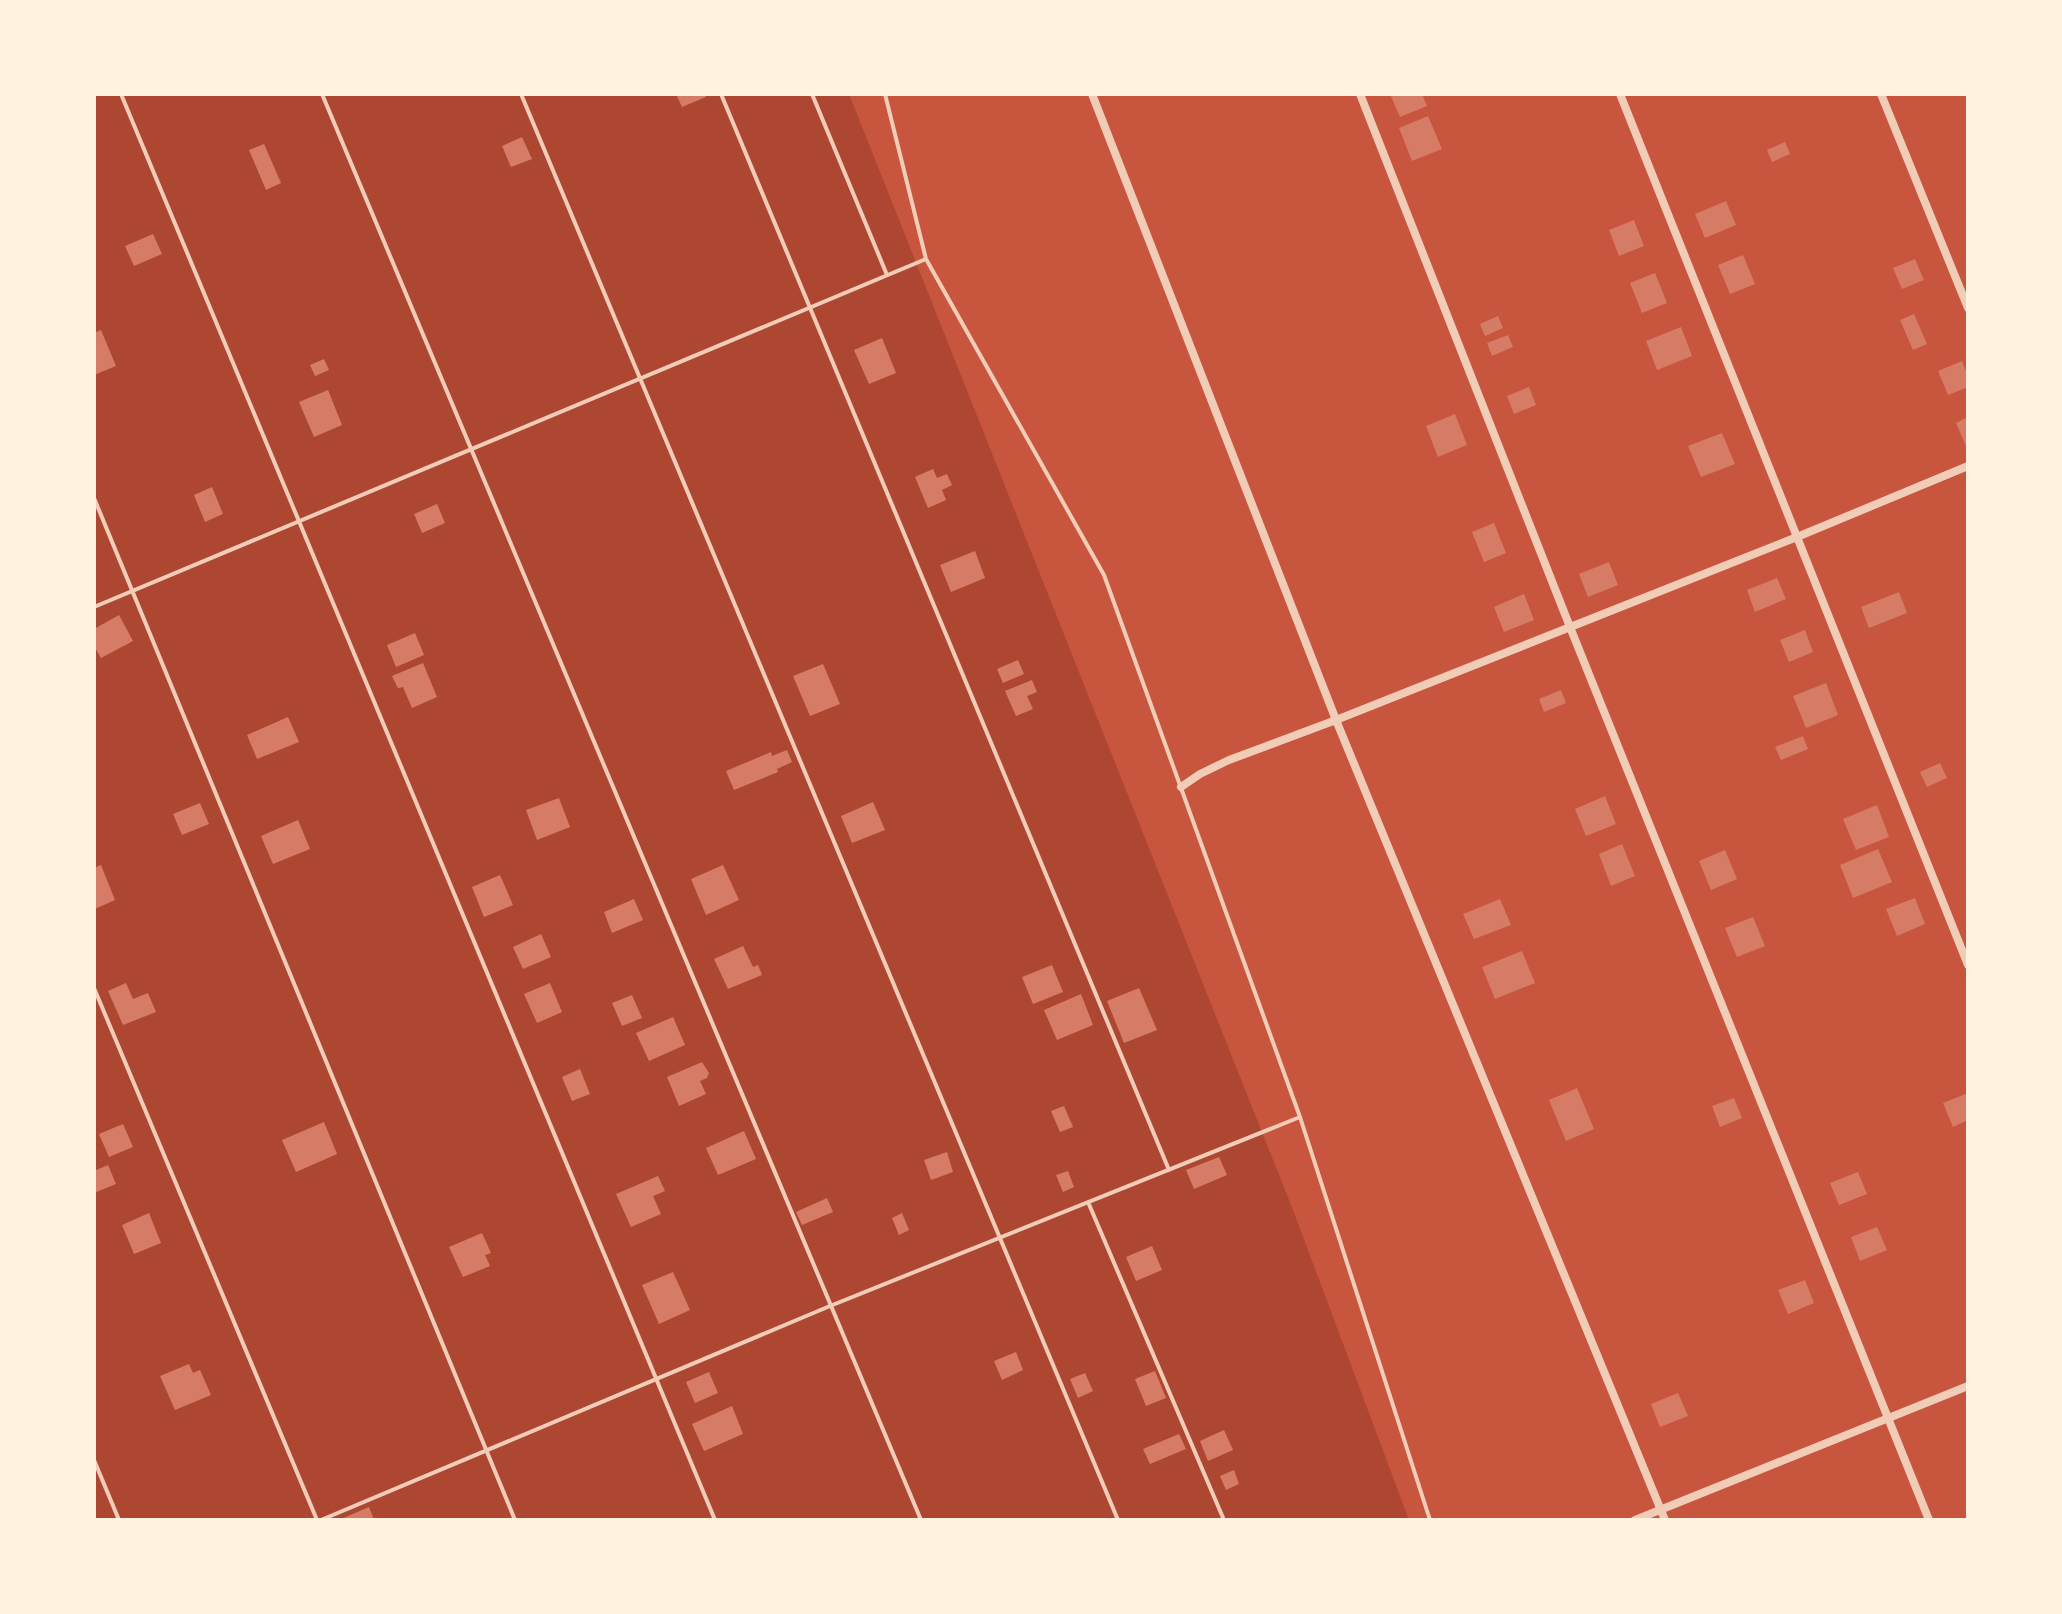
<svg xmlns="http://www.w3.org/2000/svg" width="2062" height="1614" viewBox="0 0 2062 1614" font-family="'Exo 2',sans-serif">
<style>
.green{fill:#ae4732}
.building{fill:#d67c66}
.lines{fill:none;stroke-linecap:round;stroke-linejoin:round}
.service{stroke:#f1ccb7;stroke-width:4}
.minor{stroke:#f1ccb7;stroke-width:8}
</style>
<rect width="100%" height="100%" fill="#c8553d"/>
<path class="green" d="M94 94H849L1293 1210 1409 1520H94Z"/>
<path class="building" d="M676 94H705L706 97 682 107Z
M1390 94H1422L1427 106 1400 117Z
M1428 116 1442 149 1412 161 1399 128Z
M522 137 532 159 511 167 502 146Z
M1785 142 1790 154 1772 162 1767 150Z
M264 144 281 183 266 190 249 150Z
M1726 201 1736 225 1705 238 1695 214Z
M1634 220 1644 246 1619 256 1609 230Z
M153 234 162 254 134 266 125 246Z
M1743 255 1755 284 1730 294 1718 265Z
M1915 259 1924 280 1902 289 1893 268Z
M1655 273 1667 303 1642 313 1630 283Z
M1914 314 1927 344 1913 350 1900 320Z
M1498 316 1503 328 1485 336 1480 324Z
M1681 327 1692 356 1657 370 1646 341Z
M101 330 116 366 94 375V333Z
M1508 335 1513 347 1492 356 1487 343Z
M882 338 896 373 869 384 854 350Z
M324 359 329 370 315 376 310 365Z
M1962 361 1968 376V387L1948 395 1938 371Z
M1529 387 1536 405 1514 414 1507 396Z
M328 390 342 425 314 437 299 402Z
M1455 414 1467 445 1438 457 1426 426Z
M1968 417V451L1956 423Z
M1722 433 1735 464 1701 477 1688 446Z
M933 469 937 478 947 474 952 485 942 490 946 500 928 508 915 477Z
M212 487 223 514 205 522 194 495Z
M437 504 445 523 422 533 414 514Z
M1494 523 1506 553 1484 562 1472 532Z
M975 551 985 578 951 592 940 565Z
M1609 562 1618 585 1588 597 1579 574Z
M1777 578 1786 599 1755 612 1747 590Z
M1899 592 1907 613 1869 628 1861 607Z
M1524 594 1534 620 1504 632 1494 607Z
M119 615 133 641 101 658 94 646V629Z
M1805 630 1813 652 1789 662 1780 640Z
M415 633 424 655 396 667 387 645Z
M1018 660 1024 674 1003 683 997 669Z
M423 663 437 697 412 708 403 687 398 688 392 676Z
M823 664 840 704 810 716 793 676Z
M1032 680 1037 692 1027 696 1033 709 1016 716 1005 691Z
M1826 683 1838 715 1806 728 1793 696Z
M1561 690 1566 703 1544 712 1539 699Z
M288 717 299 742 257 759 247 735Z
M1803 736 1808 749 1781 760 1775 747Z
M787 750 792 762 777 769 778 772 734 790 726 771 771 752 772 756Z
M1940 763 1947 778 1927 787 1920 772Z
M1605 796 1616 824 1586 836 1575 809Z
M559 798 570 827 537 840 526 810Z
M873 802 885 830 852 843 841 816Z
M200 803 209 824 182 835 173 814Z
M1877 805 1889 837 1856 850 1843 819Z
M298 820 310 849 273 864 261 836Z
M1622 844 1635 876 1611 886 1599 854Z
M1878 849 1892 882 1853 898 1840 865Z
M1725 850 1737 879 1711 890 1699 861Z
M101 865 115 900 95 909 94 868Z
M723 865 739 900 706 915 691 879Z
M500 875 513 905 484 917 472 887Z
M1915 898 1925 924 1897 936 1886 909Z
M634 899 643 920 612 933 604 912Z
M1500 899 1511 925 1474 939 1463 914Z
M1753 917 1765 946 1737 957 1725 928Z
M541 934 551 957 523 969 513 947Z
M743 946 753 967 758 965 762 975 728 989 714 959Z
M1522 951 1535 983 1495 999 1482 967Z
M1052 965 1063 992 1033 1004 1022 977Z
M126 983 133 999 148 993 156 1012 123 1025 108 991Z
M550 983 562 1012 537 1023 524 994Z
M1139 988 1157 1030 1124 1043 1107 1001Z
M1081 994 1093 1025 1057 1040 1044 1010Z
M632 995 642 1018 622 1026 612 1003Z
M673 1017 685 1045 649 1061 636 1033Z
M702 1062 709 1073 707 1078 700 1081 706 1094 679 1106 667 1077Z
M580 1069 590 1094 572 1101 562 1077Z
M1577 1088 1594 1129 1566 1141 1549 1100Z
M1968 1093V1120L1953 1127 1943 1103Z
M1734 1098 1742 1118 1720 1127 1712 1106Z
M1064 1106 1073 1127 1060 1132 1051 1111Z
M324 1122 337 1154 296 1172 282 1140Z
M123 1124 133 1147 109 1157 99 1134Z
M744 1131 756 1159 718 1175 706 1148Z
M947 1152 953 1172 931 1180 924 1160Z
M1219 1157 1227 1175 1194 1189 1186 1170Z
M108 1165 116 1184 94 1193V1171Z
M1068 1171 1074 1187 1063 1192 1056 1175Z
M1858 1172 1867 1194 1839 1205 1830 1183Z
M658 1176 665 1191 653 1196 661 1214 631 1227 616 1194Z
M827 1198 833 1212 802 1225 796 1212Z
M149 1213 161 1243 134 1254 122 1225Z
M902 1213 909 1230 899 1235 892 1218Z
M1877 1227 1887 1250 1860 1261 1851 1237Z
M482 1233 491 1253 485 1255 490 1266 463 1277 449 1247Z
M1152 1246 1162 1270 1136 1281 1126 1257Z
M673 1272 690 1310 659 1324 642 1285Z
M1805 1280 1814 1303 1788 1314 1778 1290Z
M1016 1352 1023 1370 1002 1380 994 1361Z
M189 1364 193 1373 200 1370 211 1395 175 1410 160 1376Z
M1155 1371 1166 1398 1146 1406 1135 1379Z
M709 1372 718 1393 695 1403 686 1382Z
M1085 1373 1093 1391 1078 1398 1070 1379Z
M1678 1393 1688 1416 1660 1427 1651 1404Z
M732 1406 743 1434 704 1451 692 1424Z
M1224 1430 1233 1450 1208 1461 1200 1441Z
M1179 1434 1186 1449 1150 1464 1143 1449Z
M1234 1470 1239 1484 1226 1490 1220 1476Z
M369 1507 374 1520H339Z"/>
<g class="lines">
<path class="service" d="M121 94 715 1520
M322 94 921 1520
M521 94 1118 1520
M721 94 1169 1170
M812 94 887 275
M885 94 926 259 1104 575 1300 1117 1430 1520
M94 498 515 1520
M94 607 926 259
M94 988 317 1520
M1088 1202 1224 1520
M94 1460 119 1520
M321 1520 830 1306 1300 1117"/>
<path class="minor" d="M1092 94 1336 720 1665 1520
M1360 94 1570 627 1929 1520
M1620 94 1968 965
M1881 94 1968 308
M1181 787 1200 774 1229 760 1336 720 1797 537 1968 466
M1635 1520 1968 1386"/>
</g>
<rect width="2062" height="1614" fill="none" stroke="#fff3e0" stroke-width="192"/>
</svg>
